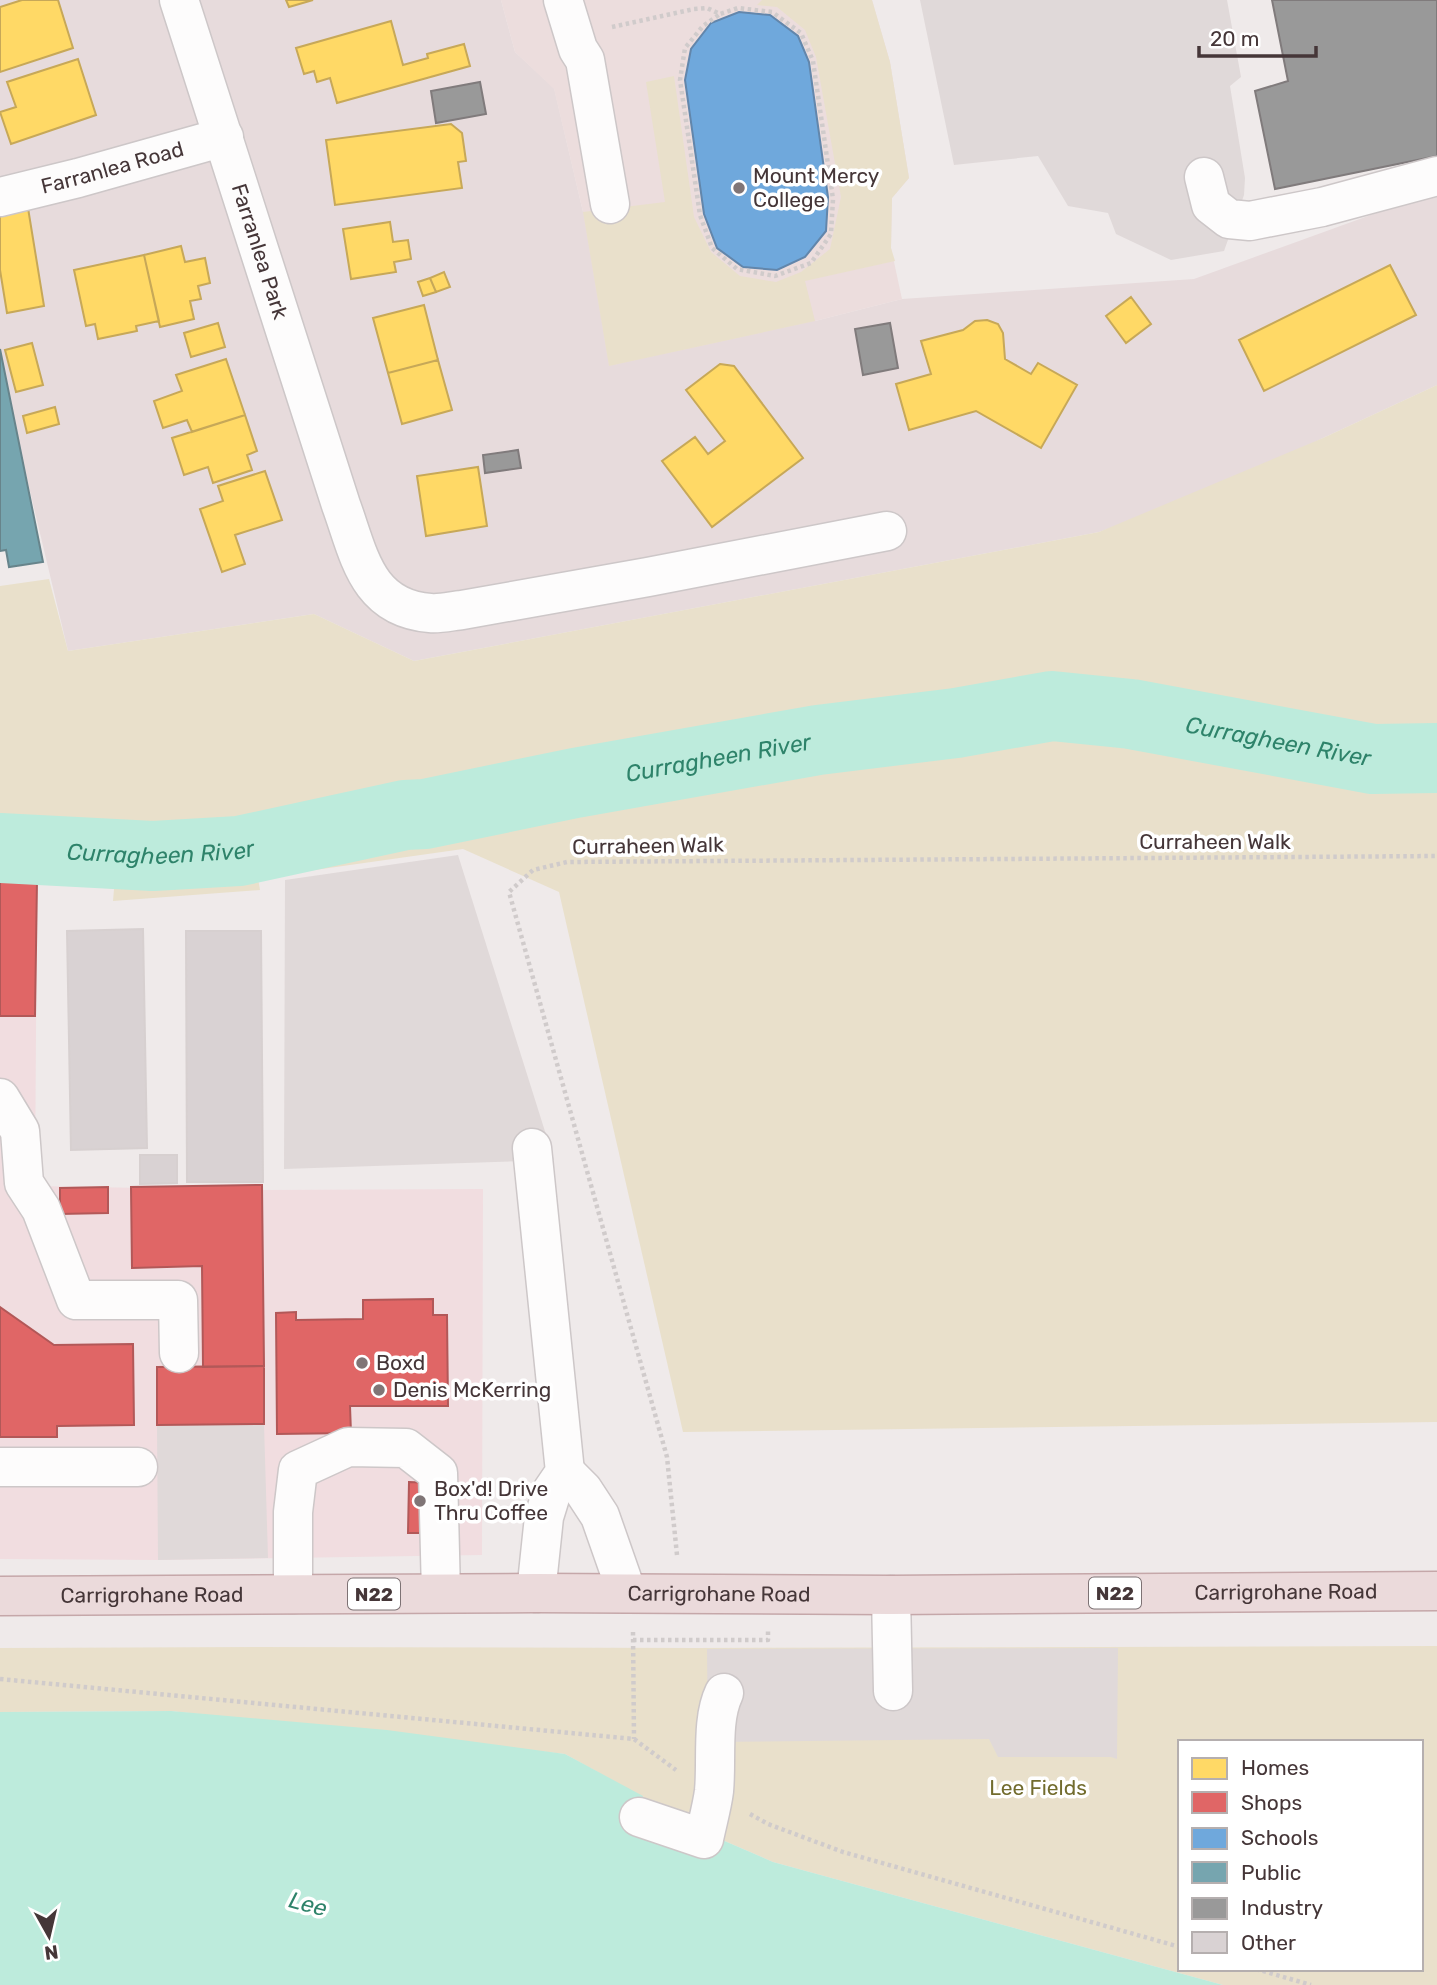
<svg xmlns="http://www.w3.org/2000/svg" width="1437" height="1985" viewBox="0 0 1437 1985" font-family="Rubik,sans-serif">
<style>
.residential{fill:#e7dbdc}
.commercial{fill:#f1dde0}
.education{fill:#ecdddd}
.green{fill:#e9e0cb;fill-rule:evenodd}
.parking{fill:#e0d9d9}
.water{fill:#bdebdc}
.homes{fill:#ffd966;stroke:#c7a858;stroke-width:2}
.shops{fill:#e06666;stroke:#b25858;stroke-width:2}
.schools{fill:#6fa8dc;stroke:#6286ab;stroke-width:2}
.public{fill:#76a5af;stroke:#67848b;stroke-width:2}
.industry{fill:#999;stroke:#807b7c;stroke-width:2}
.lines{fill:none;stroke-linecap:round;stroke-linejoin:round}
.river{stroke:#bdebdc;stroke-width:70}
.building{fill:#d9d2d3;stroke:#d7d0d0;stroke-width:2}
.minor-casing{stroke:#cdc7c8;stroke-width:41}
.highway-casing{stroke:#c5a7a9;stroke-width:41}
.path{stroke:#d0cbcb;stroke-width:4.5;stroke-dasharray:3.5 3.5;stroke-linecap:butt}
.minor{stroke:#fdfcfc;stroke-width:38}
.highway{stroke:#ebdadb;stroke-width:38}
.poi-dot{fill:#807576;stroke:#fff;stroke-width:2.5}
.labels{text-anchor:middle;stroke-width:7;stroke-linejoin:round;paint-order:stroke}
.shield{fill:#fff;stroke:#7d7274;stroke-width:2}
.shield-label{font-size:19px;font-weight:bold;fill:#453638}
.street-label{font-size:21px;fill:#453638;stroke:#fff}
.poi-label{font-size:21px;fill:#453638;stroke:#fff;text-anchor:start}
.park-label{font-size:21px;fill:#726c2e;stroke:#fff}
.water-label{font-size:23px;font-style:italic;fill:#2e836a;stroke:#fff}
</style>
<rect width="100%" height="100%" fill="#efeaea"/>
<path class="residential" d="M0 0H501L515 52 554 88 583 212 815 321 902 299 1194 279 1437 191V385L1323 438 1217 490 1099 532 414 661 314 614 68 651 0 365Z"/>
<path class="commercial" d="M0 875 37 880 35 1186 262 1190 483 1189 482 1555 158 1560 0 1559Z"/>
<path class="education" d="M501 0H872L890 62 909 178 892 198 891 248 902 299 815 321 609 366 583 212 554 89 515 52Z"/>
<path class="green" d="M762 0H872L890 62 909 178 892 198 891 248 895 261 805 281 815 321 609 366 583 212 665 202 646 82 674 76 694 217 711 252 740 276 776 282 801 272 830 249 841 197 816 57 805 30 777 7 757 5Z
M1437 385V1422L683 1432 559 892 463 849 258 878 260 890 113 901 114 889 0 875V586L49 579 68 651 314 614 414 661 1099 532 1323 438Z
M1437 1646V1985H1223L773 1862 713 1836 565 1754 171 1711 0 1712V1648L255 1647 696 1648ZM1180 1742H1421V1969H1180Z"/>
<path class="parking" d="M920 0H1227L1241 77 1230 86 1245 178 1244 195 1224 251 1171 260 1116 234 1108 213 1068 206 1038 156 954 165Z
M458 855 554 1160 284 1169 285 880Z
M264 1424 268 1558 158 1560 157 1425Z
M1118 1648 1117 1759 1111 1757H998L989 1739 708 1742 707 1649Z"/>
<path class="water" d="M171 1711 387 1730 565 1754 643 1796 639 1817 713 1836 773 1862 1223 1985H0V1712Z"/>
<path class="homes" d="M22 0H58L73 48 0 72V7Z
M286 0H313L289 7Z
M391 21 403 65 428 58 427 54 464 44 470 66 337 103 330 78 317 82 314 71 304 74 296 48Z
M78 59 96 115 11 144 0 112 16 107 7 82Z
M451 124 462 133 466 161 458 162 462 188 335 205 326 140Z
M28 208 44 306 7 313 0 270V213Z
M390 222 393 242 408 240 411 259 394 262 396 272 351 279 343 229Z
M181 246 185 262 205 258 210 283 198 286 201 299 190 301 194 319 160 327 144 255Z
M144 255 159 321 136 326 137 331 98 339 95 324 86 326 74 270Z
M1390 265 1416 315 1264 391 1239 340Z
M444 272 450 287 436 292 430 278Z
M430 278 436 292 423 296 418 282Z
M1131 297 1151 324 1126 343 1106 316Z
M424 305 438 360 388 373 373 318Z
M987 320 998 324 1003 333 1005 359 1031 374 1038 363 1077 385 1041 448 976 411 909 430 896 384 931 374 921 341 963 330 975 321Z
M218 323 225 347 191 357 184 333Z
M32 343 43 385 16 392 5 350Z
M226 359 245 415 192 432 187 420 163 428 154 401 182 391 176 375Z
M438 360 452 410 402 424 388 373Z
M720 364 734 366 803 458 712 527 662 461 695 437 708 454 725 441 686 390Z
M55 407 59 424 27 433 23 416Z
M245 415 257 451 247 455 252 470 213 483 208 467 184 475 172 438Z
M478 467 487 526 426 536 417 476Z
M265 471 282 520 235 535 245 564 222 572 200 509 223 501 218 486Z"/>
<path class="shops" d="M0 875 37 880 35 1016H0Z
M262 1185 264 1366 203 1367 202 1266 132 1268 131 1187Z
M108 1187V1213L60 1214V1188Z
M433 1299V1315H447L448 1406H350L351 1433 277 1434 276 1313 296 1312V1320L363 1319V1300Z
M0 1307 54 1345 133 1344 134 1425 57 1426V1437H0Z
M264 1366V1424L157 1425V1367Z
M409 1482 431 1483 430 1533H408Z"/>
<path class="schools" d="M739 12 770 15 798 36 809 62 828 197 826 231 805 257 777 270 743 267 717 248 704 214 685 80 691 49 711 23Z"/>
<path class="public" d="M0 349 43 562 9 567 6 550 0 551Z"/>
<path class="industry" d="M1272 0H1437V156L1275 189 1255 91 1288 81Z
M480 82 486 114 436 123 431 91Z
M890 323 898 368 863 375 855 329Z
M518 450 521 468 485 473 483 455Z"/>
<g class="lines">
<path class="river" id="s1" d="M0 848 153 856 239 851 405 815 425 814 575 783 818 740 956 723 1052 706 1131 714 1373 759 1437 758"/>
</g>
<path class="building" d="M143 929 147 1148 71 1150 67 931Z
M186 931H261L263 1182H187Z
M140 1155H177V1183L140 1184Z"/>
<g class="lines">
<g class="minor-casing">
<g id="minor">
<path id="s2" d="M179 0 341 505C359 554 366 608 430 613 440 614 452 611 462 610L648 577 887 531"/>
<path d="M563 0 578 49 585 60 610 204"/>
<path d="M1204 177 1211 205 1229 219 1250 221 1322 207 1437 176"/>
<path id="s3" d="M0 197 78 178 224 137"/>
<path d="M0 1098 20 1131 24 1183 41 1209 76 1300H178L179 1353"/>
<path d="M532 1148 565 1472 552 1491 544 1517 536 1593"/>
<path d="M0 1467H138"/>
<path d="M565 1472 583 1490 600 1516 627 1593"/>
<path d="M293 1594V1512L298 1470 348 1447 406 1448 438 1473 441 1593"/>
<path d="M891 1595 893 1691"/>
<path d="M639 1817 704 1839C707 1824 712 1807 714 1791 717 1761 711 1720 724 1693"/>
</g>
</g>
<g class="highway-casing">
<g id="highway">
<path id="s4" d="M0 1596 536 1593 891 1595 1437 1591"/>
</g>
</g>
<path class="path" d="M612 27 694 9 707 8 720 14 738 8 772 12 801 33 813 61 833 199 831 234 811 263 775 276 737 269 712 248 700 215 680 80 685 48 703 26 720 14
M677 1555 667 1457 509 892 533 870 567 862 1437 856
M633 1632 634 1739
M633 1640H768V1631
M0 1679 634 1739 676 1770
M750 1814 768 1824 843 1852 1180 1947
M1256 1969 1311 1985"/>
<use href="#minor" class="minor"/>
<use href="#highway" class="highway"/>
</g>
<g class="poi-dot">
<circle cx="739" cy="188" r="7"/>
<circle cx="362" cy="1363" r="7"/>
<circle cx="379" cy="1390" r="7"/>
<circle cx="420" cy="1501" r="7"/>
</g>
<g class="labels">
<g class="shield">
<rect x="1089" y="1577.5" width="52" height="31" rx="5"/>
<rect x="348" y="1578.5" width="52" height="31" rx="5"/>
</g>
<g class="shield-label">
<text x="1115" y="1600">N22</text>
<text x="374" y="1601">N22</text>
</g>
<g class="street-label">
<text dy="7" stroke="none"><textPath href="#s3" startOffset="116">Farranlea Road</textPath></text>
<text dy="7" stroke="none"><textPath href="#s2" startOffset="264">Farranlea Park</textPath></text>
<text x="1215" y="849">Curraheen Walk</text>
<text transform="translate(648 846) rotate(-1)" y="7">Curraheen Walk</text>
<text dy="7" stroke="none"><textPath href="#s4" startOffset="1286">Carrigrohane Road</textPath></text>
<text dy="7" stroke="none"><textPath href="#s4" startOffset="719">Carrigrohane Road</textPath></text>
<text dy="7" stroke="none"><textPath href="#s4" startOffset="152">Carrigrohane Road</textPath></text>
</g>
<g class="poi-label">
<text x="753" y="183">Mount Mercy<tspan x="753" dy="24">College</tspan></text>
<text x="376" y="1370">Boxd</text>
<text x="393" y="1397">Denis McKerring</text>
<text x="434" y="1496">Box'd! Drive<tspan x="434" dy="24">Thru Coffee</tspan></text>
</g>
<g class="park-label">
<text x="1038" y="1795">Lee Fields</text>
</g>
<g class="water-label">
<text dy="8" stroke="none"><textPath href="#s1" startOffset="1295">Curragheen River</textPath></text>
<text dy="8" stroke="none"><textPath href="#s1" startOffset="728">Curragheen River</textPath></text>
<text dy="8" stroke="none"><textPath href="#s1" startOffset="161">Curragheen River</textPath></text>
<text transform="translate(308 1904) rotate(15)" y="8">Lee</text>
</g>
</g>
<rect x="1178" y="1740" width="245" height="231" fill="#ffffff" stroke="#b5afaf" stroke-width="2"/>
<rect x="1192" y="1758" width="35" height="21" fill="#ffd966" stroke="#b5afaf" stroke-width="2"/>
<text x="1241" y="1775" font-size="21" fill="#453638">Homes</text>
<rect x="1192" y="1792" width="35" height="21" fill="#e06666" stroke="#b5afaf" stroke-width="2"/>
<text x="1241" y="1810" font-size="21" fill="#453638">Shops</text>
<rect x="1192" y="1828" width="35" height="21" fill="#6fa8dc" stroke="#b5afaf" stroke-width="2"/>
<text x="1241" y="1845" font-size="21" fill="#453638">Schools</text>
<rect x="1192" y="1862" width="35" height="21" fill="#76a5af" stroke="#b5afaf" stroke-width="2"/>
<text x="1241" y="1880" font-size="21" fill="#453638">Public</text>
<rect x="1192" y="1898" width="35" height="21" fill="#999999" stroke="#b5afaf" stroke-width="2"/>
<text x="1241" y="1915" font-size="21" fill="#453638">Industry</text>
<rect x="1192" y="1932" width="35" height="21" fill="#d9d2d3" stroke="#b5afaf" stroke-width="2"/>
<text x="1241" y="1950" font-size="21" fill="#453638">Other</text>
<g transform="translate(49 1936) rotate(172)" stroke="#ffffff" stroke-width="5" paint-order="stroke">
<path d="M0-5L12 26L0 18L-12 26Z" fill="#453638"/>
<text y="-10" font-size="19" font-weight="bold" text-anchor="middle" fill="#453638">N</text>
</g>
<path d="M1199 46v10h117v-10" fill="none" stroke="#453638" stroke-width="3.5"/>
<text x="1210" y="46" font-size="21" fill="#453638" stroke="#ffffff" stroke-width="5" paint-order="stroke">20 m</text>
</svg>
